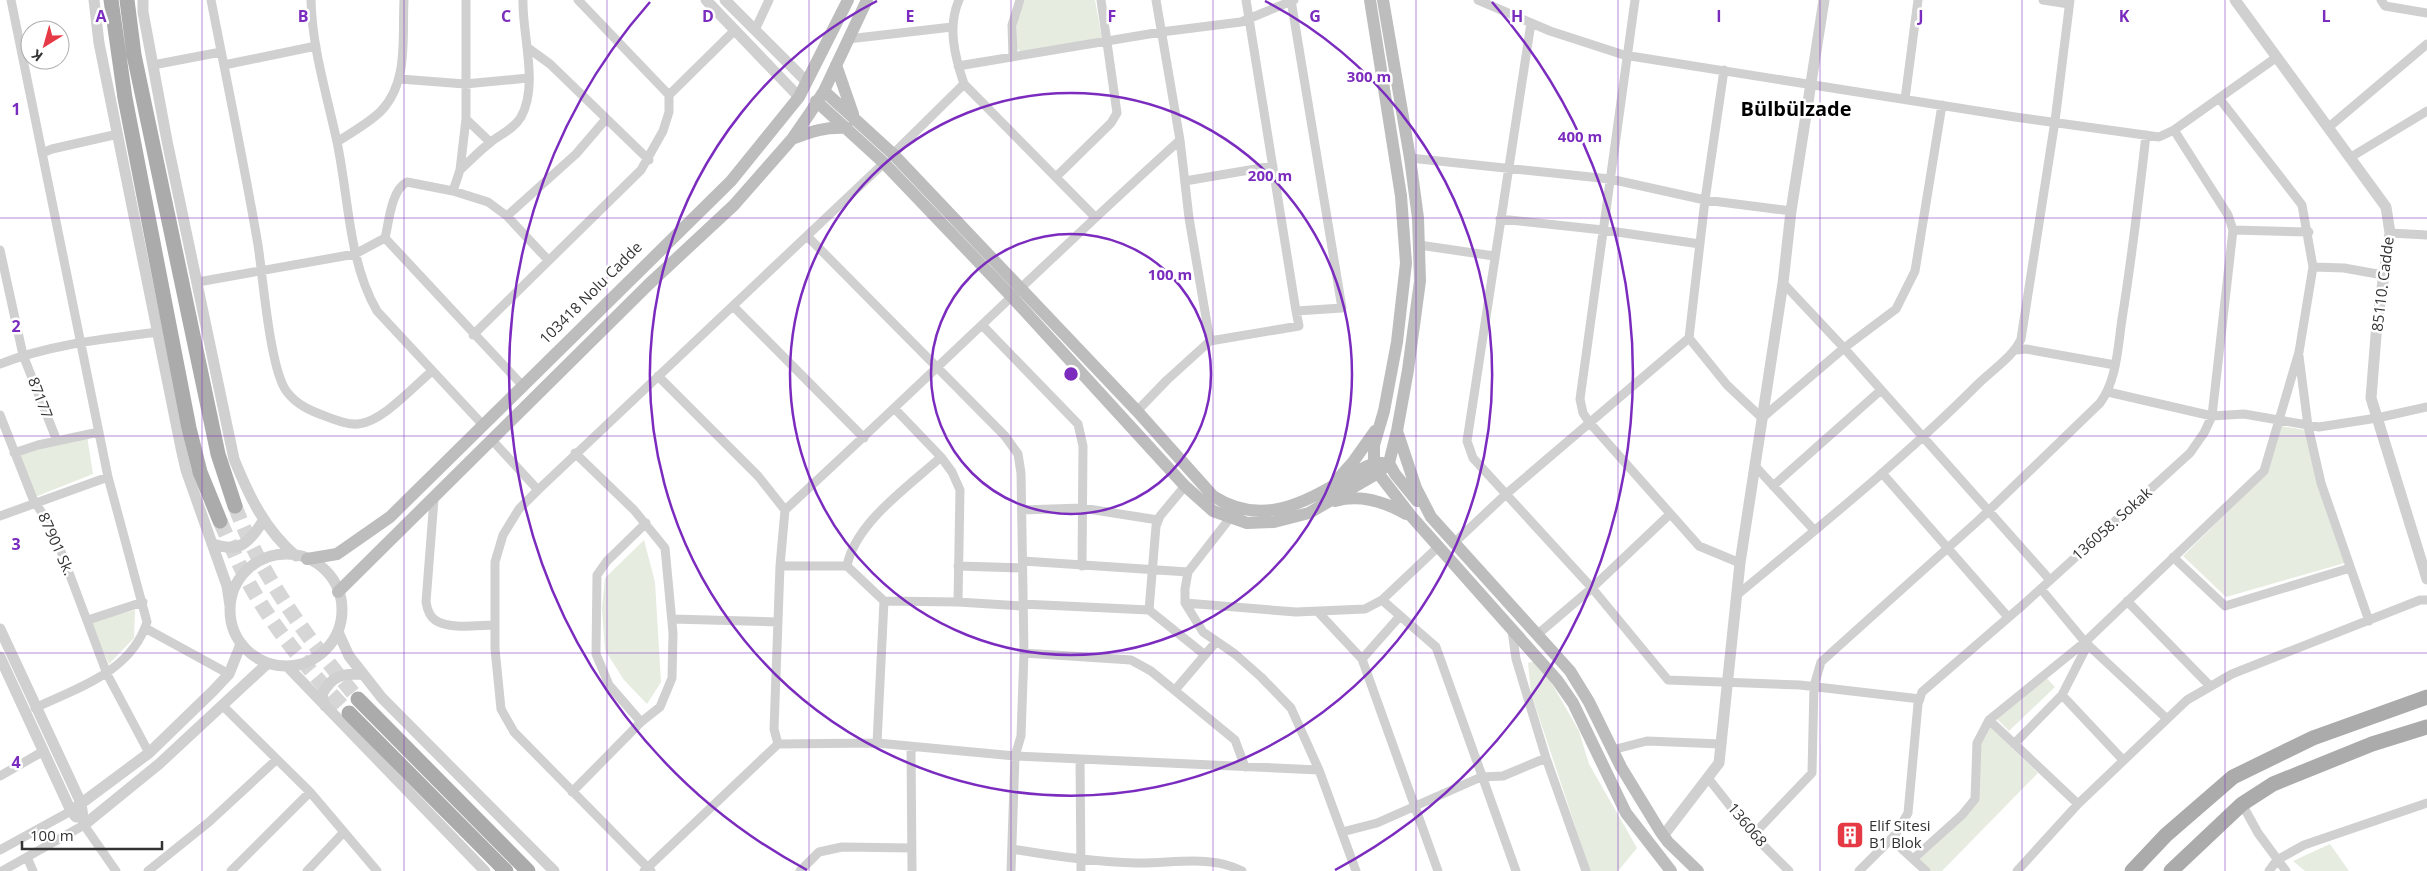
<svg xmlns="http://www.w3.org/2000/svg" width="2427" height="871" viewBox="0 0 2427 871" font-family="'Open Sans',sans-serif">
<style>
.green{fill:#e6ecdf}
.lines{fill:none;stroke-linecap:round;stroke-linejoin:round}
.primary-tunnel{stroke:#d6d6d6;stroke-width:15;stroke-dasharray:15 8;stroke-linecap:butt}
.minor{stroke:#d0d0d0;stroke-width:9}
.tertiary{stroke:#d0d0d0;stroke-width:11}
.secondary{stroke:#bdbdbd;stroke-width:12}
.primary{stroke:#ababab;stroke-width:15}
.grid{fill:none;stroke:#7b2cbf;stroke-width:1;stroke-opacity:0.55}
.ring{fill:none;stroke:#7b2cbf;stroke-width:2.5}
.labels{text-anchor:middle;stroke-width:5;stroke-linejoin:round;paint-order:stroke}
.street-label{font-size:15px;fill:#333;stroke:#fff}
.poi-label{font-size:15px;fill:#333;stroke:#fff;text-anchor:start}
.district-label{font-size:20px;font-weight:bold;fill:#000;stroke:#fff}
.grid-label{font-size:16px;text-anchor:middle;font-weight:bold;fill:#7b2cbf;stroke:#fff;stroke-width:5;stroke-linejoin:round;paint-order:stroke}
.centre{fill:#7b2cbf;stroke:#fff;stroke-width:2.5}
.ring-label{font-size:15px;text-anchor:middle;font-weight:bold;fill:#7b2cbf;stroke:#fff;stroke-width:5;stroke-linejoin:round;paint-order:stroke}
</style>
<rect width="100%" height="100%" fill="#fff"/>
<path class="green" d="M1025 0H1095L1102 39 1022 52 1017 49V21Z
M2281 426 2305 430 2345 563 2226 597 2183 556 2266 474Z
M87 436 93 474 35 497 17 455Z
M644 540 655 582 661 682 647 704 624 680 605 650 602 609 605 578Z
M135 610 134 638 109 664 90 622Z
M1535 661 1551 682 1579 731 1589 764 1637 848 1618 871H1590L1531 693 1528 663Z
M2044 675 2055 687 2009 731 1996 718Z
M1990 727 2038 773 1942 871H1931L1918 859 1978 797 1981 745Z
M2330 844 2349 871H2305L2293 861Z"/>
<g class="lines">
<path class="primary-tunnel" d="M235 506C262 579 309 640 358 699
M220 521C230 543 239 566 251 587 277 633 313 675 349 713"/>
<path class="minor" d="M11 0 108 477 147 622C131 672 79 687 35 708
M211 0C227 82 244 163 258 245 263 277 270 371 287 392 297 405 311 411 325 416 335 420 347 425 358 424 382 422 413 387 431 372
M311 0C312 48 327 95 337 142 349 198 348 261 377 311L482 424
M578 0 669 95
M959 0C947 27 955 57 964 84L1095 217
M1246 0 1296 311
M1478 0 1550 31 1624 55 2015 117 2159 137 2174 130 2277 57
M1635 0 1580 399 1583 413 1589 422 1699 546 1740 563
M2043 0 2069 4
M2381 0 2385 6 2427 13
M1531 23 1467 441 1473 458 1592 588 1668 680 1800 685 1920 699
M755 30 769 0
M848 39 952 27
M528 48 550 64 649 160
M1013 57 1012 25 1020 0
M153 65 221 52
M224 65 316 46
M958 66 1161 32 1241 22 1294 0
M1724 70 1705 200 1689 338 1727 385 1762 418 1844 348 1896 309 1915 271 1942 105
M400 79 465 84 528 78
M2219 98 2302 205 2313 267
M1905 99 1918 0
M466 119 490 142
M2329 127 2427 44
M337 142C352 132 369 123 381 111 409 82 402 37 404 0
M42 153 52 149 118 134
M893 154 964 84
M2351 157 2427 111
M1410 158 1610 179 1705 200 1791 211
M460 170C470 161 480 150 491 142 501 134 514 129 521 117 539 85 522 35 523 0
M1057 176 1111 123 1117 113 1101 0
M1185 181 1273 166
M453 191 460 170 466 119V0
M507 216 576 154 606 119
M1500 219 1603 230 1700 244
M2233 230 2309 232
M2390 233 2427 235
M807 236 1005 436 1018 454 1021 473 1024 653 1021 736 1015 756 1011 871
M1419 245 1494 256
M0 250 23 355 57 441
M198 282 355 254 385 238
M1783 283 1844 348 2050 580
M733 306 864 438
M983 326 1078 424 1083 446 1082 566
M473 335 641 170 663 131 669 112V95L735 30
M1210 341 1299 326 1296 311 1342 308 1291 0
M2016 350 2026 349 2115 365
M2299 356 2308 426 2321 483 2369 621
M0 364C51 344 104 339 158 332
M658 376 758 476 785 510
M522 385 385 238C389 222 391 190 407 182L453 191 488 202 507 216 548 260
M2108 392 2212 416 2244 414 2319 427 2377 418 2427 407
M895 409 941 457 952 472 960 490 958 602
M1137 411 1167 380 1210 341 1189 218 1180 140 1156 0
M0 415 33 499 53 530 107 674 149 753
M492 440 538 490
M14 453 38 445 99 432
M1755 466 1814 530
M1882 473 2008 617
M1773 486 1881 390
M434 499 426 602C427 608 429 616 435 620 449 630 479 625 495 625
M1022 510 1082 508 1158 520
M0 516 108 477
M1230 518 1188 572 1185 589V603L1203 632 1235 654 1261 677 1291 708 1319 770 1356 871
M1454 543 1505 495 1689 338
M2173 557 2225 606 2350 568
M1023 561 1188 572
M780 566H847L884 601 877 743
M847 566C855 523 909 486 941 457
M958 566 1022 568
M2041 589 2085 642 2166 718
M1737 595C1819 527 1902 460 1977 385 1991 371 2014 356 2021 339L2055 121 2070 0
M1382 600 1436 647 1516 871
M884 601 958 602 1022 606
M2127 601 2210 686
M1185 603 1296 612 1365 609 1382 600 1438 547
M1022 604 1149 610 1205 655
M1149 610 1156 526 1160 516 1185 486
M1319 613 1362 659 1438 871
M672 619 778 622
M88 620 143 602
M145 628 229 674
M1512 631 1516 659 1546 758 1586 871
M1538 634 1592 588 1670 514
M1024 653 1131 660 1151 671 1235 740 1245 767
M1362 659 1400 616
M1175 690 1216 642
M2062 695 2123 760
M223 706 310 792 377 871
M1989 720 2078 804
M641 722 609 685 596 654 597 575 607 561 646 523
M778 744 774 729 780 566 785 510C918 388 1046 261 1180 140
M2014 744 2062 695 2088 644
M911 747 912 871
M1612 750 1647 741 1721 744
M1080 759 1081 871
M0 776 42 752
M1708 778 1753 835 1789 871
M572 792 641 722 660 707 672 678 673 633 665 548 634 510 575 453
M2242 804 2258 833 2286 871
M1342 832 1377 823 1481 777 1503 776 1546 758
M1753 835 1812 773 1814 686 1821 662 1980 519 2100 403C2117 380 2118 346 2122 319 2132 257 2139 197 2146 135
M1891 839 1926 871
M1012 849C1053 856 1094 862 1136 863 1170 864 1211 854 1242 871
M0 850 71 811
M27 857 33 871
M1913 859 1962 815 1975 799 1977 743 1989 720 2085 642 2264 471 2299 352 2313 267 2344 268 2383 275
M2 871 84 825 116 871
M148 871 209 822 276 760
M231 871 310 792
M307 871 343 833
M644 871 778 744 877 743 1015 756 1319 770
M651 871 514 732 501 709 495 649V562L503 535 519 509 538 490 884 163
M800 871 819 852 842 847 912 848
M1859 871 1895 835 1908 813 1918 704 1922 692 2024 604 2190 453 2204 433 2212 416 2233 230 2228 215 2174 130
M2017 871 2078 804 2187 700 2232 674 2420 600H2427
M2269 871 2277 860 2304 845 2427 803"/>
<path class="tertiary" d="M94 0 99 43 181 448 186 470 227 586 230 606
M143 0V12L167 141 234 459C249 496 265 530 296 556
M706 0 799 97
M725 0 807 82
M2235 0 2386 207 2390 233 2377 323 2371 398 2427 579
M213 544C240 553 249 543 263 521
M230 610a56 56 0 1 1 112 0a56 56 0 1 1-112 0Z
M0 629 81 803 84 825
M338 632 349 656 382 698 554 871
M0 657 71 811 76 817
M287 666 485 871
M325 706 322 694C333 675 341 674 362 674
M71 811 149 753 213 691 229 674 241 644
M84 825 159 764 268 663
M1663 836 1719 763 1740 563 1783 283 1791 211 1824 0"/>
<path class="secondary" d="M1370 0 1401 196 1406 263 1397 342 1384 411 1374 445V462L1378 473 1412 517 1557 680 1573 703 1626 813 1671 871
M1383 0 1410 158 1418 218 1420 281 1408 370 1397 431 1416 488 1431 517 1570 671 1589 702 1621 767 1660 831 1668 842 1698 871
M836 65 853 114
M824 91 893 154 1137 411 1213 496C1261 527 1302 504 1347 478 1358 472 1369 462 1382 463
M816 101 884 163 1012 297 1185 486 1213 511 1247 523 1274 522 1309 513 1378 473 1389 463 1397 431
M792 139C813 131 824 127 847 128
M1389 463 1395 474 1417 501
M1337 480 1353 462 1375 431
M1335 501C1359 494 1385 502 1406 514
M307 559 337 554 390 517 731 181 799 97 848 0
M338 592 648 285 734 205 792 139 810 113 824 91 867 0"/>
<path class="primary" d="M111 0 125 98 189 428 200 472 220 521
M127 0 134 55 218 454 235 506
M358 699 528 871
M349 713 506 871
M2132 871 2166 835 2233 777 2313 738 2427 697
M2171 871 2242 804 2273 784 2372 744 2427 727"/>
</g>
<path class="grid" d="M202 0V871M404 0V871M607 0V871M809 0V871M1011 0V871M1213 0V871M1416 0V871M1618 0V871M1820 0V871M2022 0V871M2225 0V871M0 218H2427M0 436H2427M0 653H2427"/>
<g class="ring">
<circle cx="1071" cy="374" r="140"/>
<circle cx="1071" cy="374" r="281"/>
<path d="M1265 1A421 421 0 1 1 877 1"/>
<path d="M807 870A562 562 0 0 1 650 2M1492 2A562 562 0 0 1 1335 870"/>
</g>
<defs>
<g id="building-square" transform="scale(1.4375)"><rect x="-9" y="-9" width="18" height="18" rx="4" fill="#e63946" stroke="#fff"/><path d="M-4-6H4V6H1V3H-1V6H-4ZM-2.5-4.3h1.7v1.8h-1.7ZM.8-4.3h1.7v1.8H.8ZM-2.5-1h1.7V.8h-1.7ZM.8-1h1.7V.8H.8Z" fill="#fff"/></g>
</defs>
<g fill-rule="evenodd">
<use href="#building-square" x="1850" y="835"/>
</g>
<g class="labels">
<g class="street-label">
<text transform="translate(2383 284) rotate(-83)" y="5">85110. Cadde</text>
<text transform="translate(591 293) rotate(-45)" y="5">103418 Nolu Cadde</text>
<text transform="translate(40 398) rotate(69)" y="5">87177</text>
<text transform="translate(2112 524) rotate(-42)" y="5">136058. Sokak</text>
<text transform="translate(56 544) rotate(66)" y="5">87901 Sk.</text>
<text transform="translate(1747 825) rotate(50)" y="5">136068</text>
</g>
<g class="poi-label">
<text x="1869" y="831">Elif Sitesi<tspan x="1869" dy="17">B1 Blok</tspan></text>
</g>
<g class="district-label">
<text x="1796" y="116">Bülbülzade</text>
</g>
</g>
<g class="grid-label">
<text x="101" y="22">A</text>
<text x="303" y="22">B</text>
<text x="506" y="22">C</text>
<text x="708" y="22">D</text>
<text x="910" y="22">E</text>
<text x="1112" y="22">F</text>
<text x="1315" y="22">G</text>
<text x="1517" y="22">H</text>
<text x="1719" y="22">I</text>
<text x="1921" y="22">J</text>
<text x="2124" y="22">K</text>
<text x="2326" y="22">L</text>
<text x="16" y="115">1</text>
<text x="16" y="332">2</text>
<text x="16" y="550">3</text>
<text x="16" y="768">4</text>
</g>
<circle cx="1071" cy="374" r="8" class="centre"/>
<g class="ring-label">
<text x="1369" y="82">300 m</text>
<text x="1580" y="142">400 m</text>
<text x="1270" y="181">200 m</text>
<text x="1170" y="280">100 m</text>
</g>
<g transform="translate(45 45) rotate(217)"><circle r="24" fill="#ffffff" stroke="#adadad"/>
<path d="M0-4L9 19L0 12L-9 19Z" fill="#e63946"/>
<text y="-8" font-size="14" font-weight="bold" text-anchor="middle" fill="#333333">K</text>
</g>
<path d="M22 841v8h140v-8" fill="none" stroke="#333333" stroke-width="2.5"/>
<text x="30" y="841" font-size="15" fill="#333333" stroke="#ffffff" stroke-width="4" paint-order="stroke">100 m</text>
</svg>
